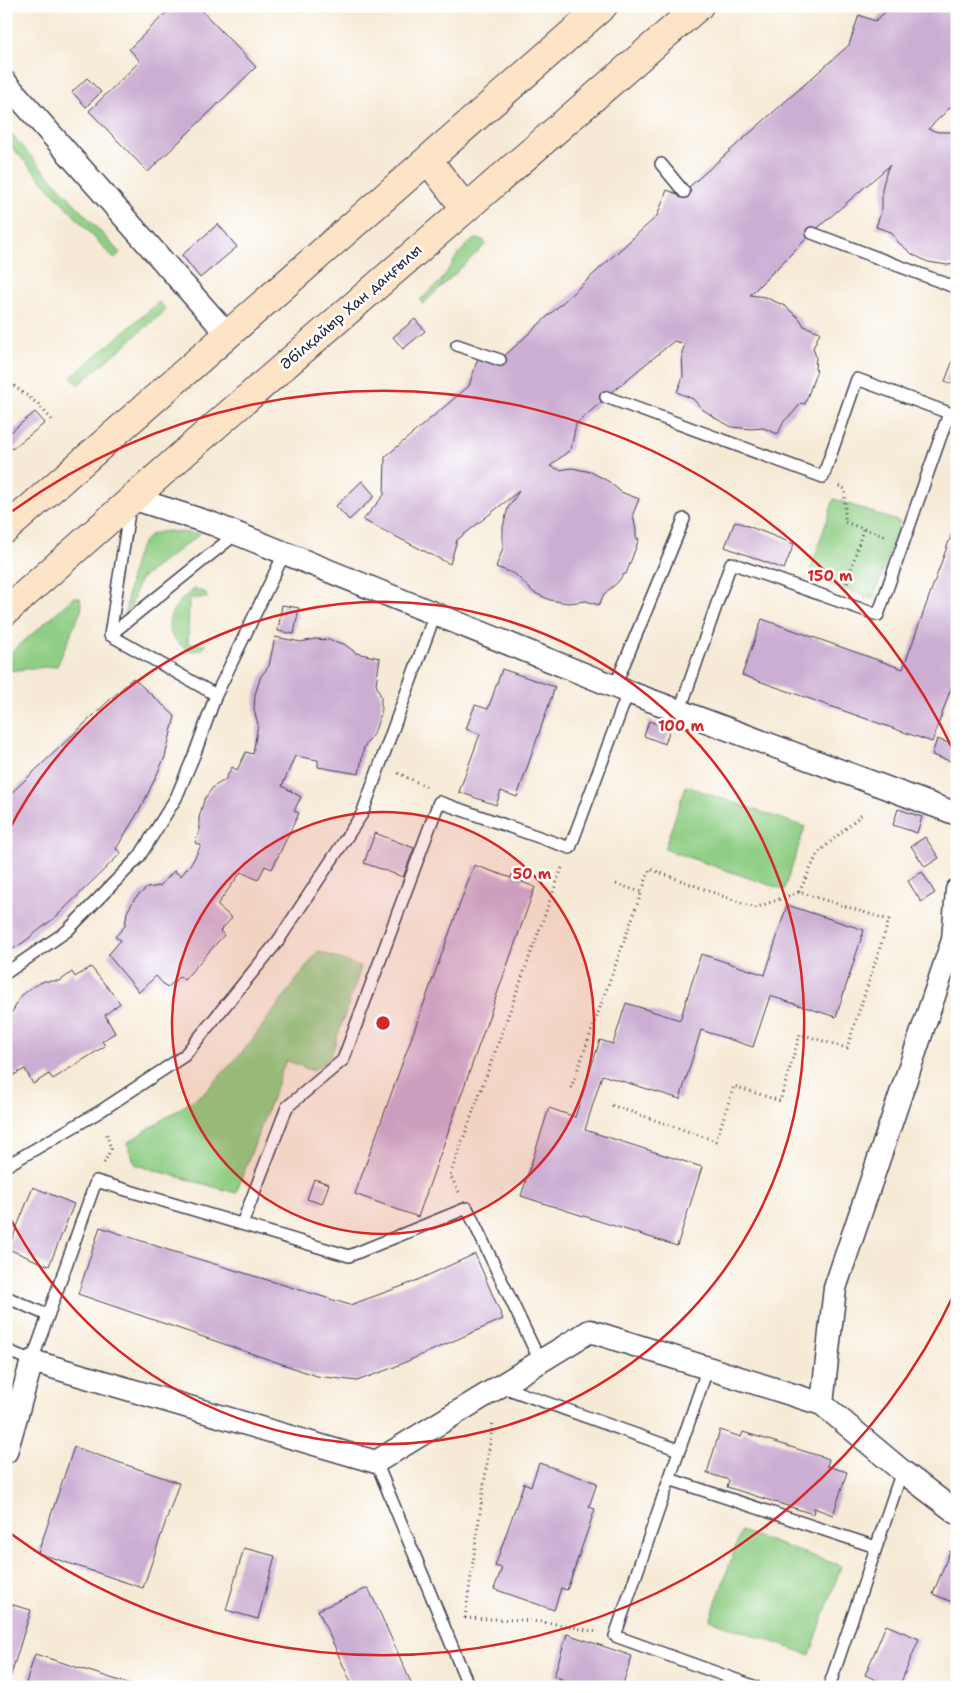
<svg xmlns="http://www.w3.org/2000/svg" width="963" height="1693" viewBox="0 0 963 1693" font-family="'Shantell Sans',sans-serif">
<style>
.green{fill:#8fce84;stroke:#587860}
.building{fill:#ccaed3}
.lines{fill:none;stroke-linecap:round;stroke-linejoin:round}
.service-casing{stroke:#424052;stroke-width:14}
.minor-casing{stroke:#424052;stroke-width:25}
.secondary-casing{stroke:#424052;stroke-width:30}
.path{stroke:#424052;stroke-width:3;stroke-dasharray:1 4;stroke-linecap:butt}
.service{stroke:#fff;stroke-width:11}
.minor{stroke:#fff;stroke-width:22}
.secondary{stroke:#fee4c6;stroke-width:28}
.ring{fill:none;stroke:#d62828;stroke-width:2.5}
.labels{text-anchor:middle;stroke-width:5;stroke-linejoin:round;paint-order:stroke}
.street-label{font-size:15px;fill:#22223b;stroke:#fff}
.centre{fill:#d62828;stroke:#fff;stroke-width:2.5}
.ring-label{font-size:15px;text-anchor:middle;font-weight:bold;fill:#d62828;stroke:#fff;stroke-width:5;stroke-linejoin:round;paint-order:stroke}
</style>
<rect width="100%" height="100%" fill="#fff"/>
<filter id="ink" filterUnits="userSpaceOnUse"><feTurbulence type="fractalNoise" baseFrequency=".02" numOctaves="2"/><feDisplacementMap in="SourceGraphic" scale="10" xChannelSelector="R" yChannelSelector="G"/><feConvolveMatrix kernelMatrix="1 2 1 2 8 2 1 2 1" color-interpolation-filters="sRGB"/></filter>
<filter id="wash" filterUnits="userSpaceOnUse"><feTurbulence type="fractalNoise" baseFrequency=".0096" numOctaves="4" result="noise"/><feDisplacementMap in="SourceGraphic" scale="20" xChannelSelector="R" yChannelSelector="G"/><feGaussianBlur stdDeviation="1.12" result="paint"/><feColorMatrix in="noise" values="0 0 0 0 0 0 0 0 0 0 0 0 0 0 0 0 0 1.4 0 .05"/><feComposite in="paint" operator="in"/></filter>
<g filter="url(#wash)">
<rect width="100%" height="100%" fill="#f6ead6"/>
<path class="green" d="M7 130 120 253 114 259 6 141Z
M474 239 483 240 486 244 423 304 420 300 441 281 459 253Z
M159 302 166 310 78 385 71 377Z
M834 499 900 522 873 599 808 577Z
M168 531 200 534 139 580 129 614 125 615C128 595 132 553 146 539 152 532 161 532 168 531Z
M195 589 206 593 207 598H189L188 644 207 645 202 650C194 652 188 651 181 645 156 627 175 601 195 589Z
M74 597 80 598 82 608 57 666 6 671V657Z
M686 786 805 827 784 890 664 849Z
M318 951 361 967 330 1058 313 1071 286 1060 236 1193 136 1165 129 1150 128 1142 204 1093 245 1049Z
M741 1531 841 1566 810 1655 710 1620Z"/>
<g id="blocks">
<path class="building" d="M173 6H197L256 67 148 172 89 111 140 61 129 49Z
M892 6H957V101L928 129 938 132H957V264L947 265 928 262 912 254 898 242 891 232 876 227 882 209V189L887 170 890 165 812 233 750 295 765 297 785 306 800 319 804 326 820 332 813 348 816 357 815 369 817 370 805 404 801 403 794 412 784 421 778 434 763 428 751 429 732 427 717 419 702 409 693 399 677 392 683 377 682 352 685 344 674 341 625 381 576 424 571 449 550 466 560 470 572 468 591 472 608 481 621 492 639 499 633 514 636 531V538L639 539 626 574H624L617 583 604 594 599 605 586 601 568 603 550 600 533 592 515 574 496 567 503 548V527L508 508 519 491 457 540 450 564 363 520 384 495 385 457 469 386 478 358 500 360 657 216 667 190 680 195 849 45 859 15 875 21Z
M87 78 101 92 86 107 72 92Z
M218 224 237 247 200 278 182 255Z
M415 319 425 331 403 349 393 337Z
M957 350V386L945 381Z
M35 412 45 423 12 449 6 442V436Z
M362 481 375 496 349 520 336 506Z
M957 519V671L932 742 742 675 762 619 903 669Z
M735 521 794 544 784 569 725 547Z
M282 605 299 608 294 634 278 631Z
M275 637 301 642 315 639 329 640 344 644 356 653 380 658 376 684 381 697V714L374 733 364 747 359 774 318 767V760L295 756 282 786 301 797 294 811 299 813 272 869 265 866 258 880 241 872 217 905 232 918 220 931 224 935 184 980 180 976 167 988 156 976 139 992 108 955 121 940 115 937 125 926 127 912 135 898 147 888 160 886 174 871 181 876 193 861 201 845 195 843 199 833V818L204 800 213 787 225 780 232 767 237 770 246 752 253 754 258 724 254 710 255 694 261 676 269 666Z
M502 669 555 687 517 797 501 791 496 805 459 792 480 734 466 729 475 705 488 709Z
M133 678 175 716 165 757 143 804 116 849 121 853 58 915 24 942 6 953V798Z
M649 721 670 729 665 744 644 736Z
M937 739 957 746 956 763 932 755Z
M898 809 922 817 917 833 893 825Z
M375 833 414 848 403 877 364 863Z
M925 837 939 858 925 867 911 846Z
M474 865 511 878 515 867 526 872 522 882 535 887 418 1217 355 1194Z
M922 872 935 893 921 902 908 881Z
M787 905 864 930 836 1017 770 996 753 1047 701 1030 680 1099 602 1075 585 1130 702 1167 677 1246 521 1196 549 1108 575 1117 600 1040 613 1044 626 1003 680 1020 701 954 765 975Z
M91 967 120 1003 105 1015 115 1033 102 1041 105 1046 53 1079 49 1074 33 1084 25 1069 8 1078 9 1082 6 1083V1016L13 1011 20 997 32 987 44 981H60L72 972 75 977Z
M314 1179 329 1184 322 1204 307 1199Z
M33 1187 74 1204 49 1266 8 1249Z
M100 1227 165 1249 350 1305 411 1283 475 1254 503 1319 392 1368 357 1381 317 1376 78 1294Z
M720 1430 741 1437 743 1432 829 1459 827 1466 847 1472 833 1515 814 1508 813 1514 727 1487 729 1480 707 1473Z
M74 1447 179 1483 143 1588 38 1553Z
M539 1463 597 1483 589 1507 595 1509 567 1590 561 1588 554 1610 494 1589 502 1568 495 1566 524 1483 531 1486Z
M244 1548 275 1556 258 1619 226 1610Z
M950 1551 957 1553V1604L933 1594Z
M368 1588 376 1604 413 1687H353L318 1610Z
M6 1603 31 1610 10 1678 6 1677Z
M886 1625 919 1639 899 1687H892L865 1675Z
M567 1634 632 1656 622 1687H560L562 1679 554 1676Z
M35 1654 136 1686V1687H39L26 1683Z"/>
</g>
</g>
<g filter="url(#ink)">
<use href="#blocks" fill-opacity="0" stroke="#424052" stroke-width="1"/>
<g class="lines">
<g class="service-casing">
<path id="service" d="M661 164 684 192
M812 233 957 288
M457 345 500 360
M606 397 823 477 857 379 949 413
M110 635 236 534
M110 635 130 506
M110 635 216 695
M615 686 684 519
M680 710 731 563 878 615 949 413 957 416
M6 973 67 931 139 857 176 798 195 753 216 695 284 554
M6 1166 99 1112 184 1056 278 941 362 814 435 614
M242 1224 287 1107 343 1060 439 802 570 848 628 692
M6 1297 47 1315
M6 1350 32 1361 96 1181 349 1256 467 1208 540 1361
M708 1367 615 1636 756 1687
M500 1386 679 1450
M376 1462 469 1687
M669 1479 876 1547
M829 1687 902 1471"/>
</g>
<g class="minor-casing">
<path id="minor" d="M6 83 228 335
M132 498 213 524 628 692 957 814
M822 1404 835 1288 953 940 957 890
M6 1452 32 1361 376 1462 590 1331 822 1404 902 1471 957 1513"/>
</g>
<g class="secondary-casing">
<path id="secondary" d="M428 160 465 208
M6 529 603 6
M6 611 191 447 699 6"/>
</g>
<path class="path" d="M6 384 9 382 38 404 52 420
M6 454 9 458
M839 486 845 489V522L884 536
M847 583 863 529
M398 773 427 787
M616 884 641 892
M799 892 818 853 861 815
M571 1088 650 869 755 908 799 892 889 920 847 1048 800 1034 780 1101 734 1086 716 1141 611 1105
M104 1163 111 1149 106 1132
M459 1192 450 1175 563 865
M465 1618 493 1421
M465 1618 520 1620 551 1623 597 1632"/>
<use href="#service" class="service"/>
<use href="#minor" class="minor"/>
<use href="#secondary" class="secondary"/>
</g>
</g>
<circle cx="383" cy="1023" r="211" fill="#d62828" fill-opacity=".12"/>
<g class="ring">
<circle cx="383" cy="1023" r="211"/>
<path d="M8 832A421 421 0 1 1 8 1214"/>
<path d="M956 1290A632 632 0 0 1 7 1531M7 515A632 632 0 0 1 956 756"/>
</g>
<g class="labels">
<g class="street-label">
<text transform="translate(351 307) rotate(-41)" y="5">Әбілқайыр Хан даңғылы</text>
</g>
</g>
<circle cx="383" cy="1023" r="8" class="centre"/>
<g class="ring-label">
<text x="830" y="581">150 m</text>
<text x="681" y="731">100 m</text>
<text x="532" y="879">50 m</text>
</g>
<rect width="963" height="1693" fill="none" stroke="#fff" stroke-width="25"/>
</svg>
